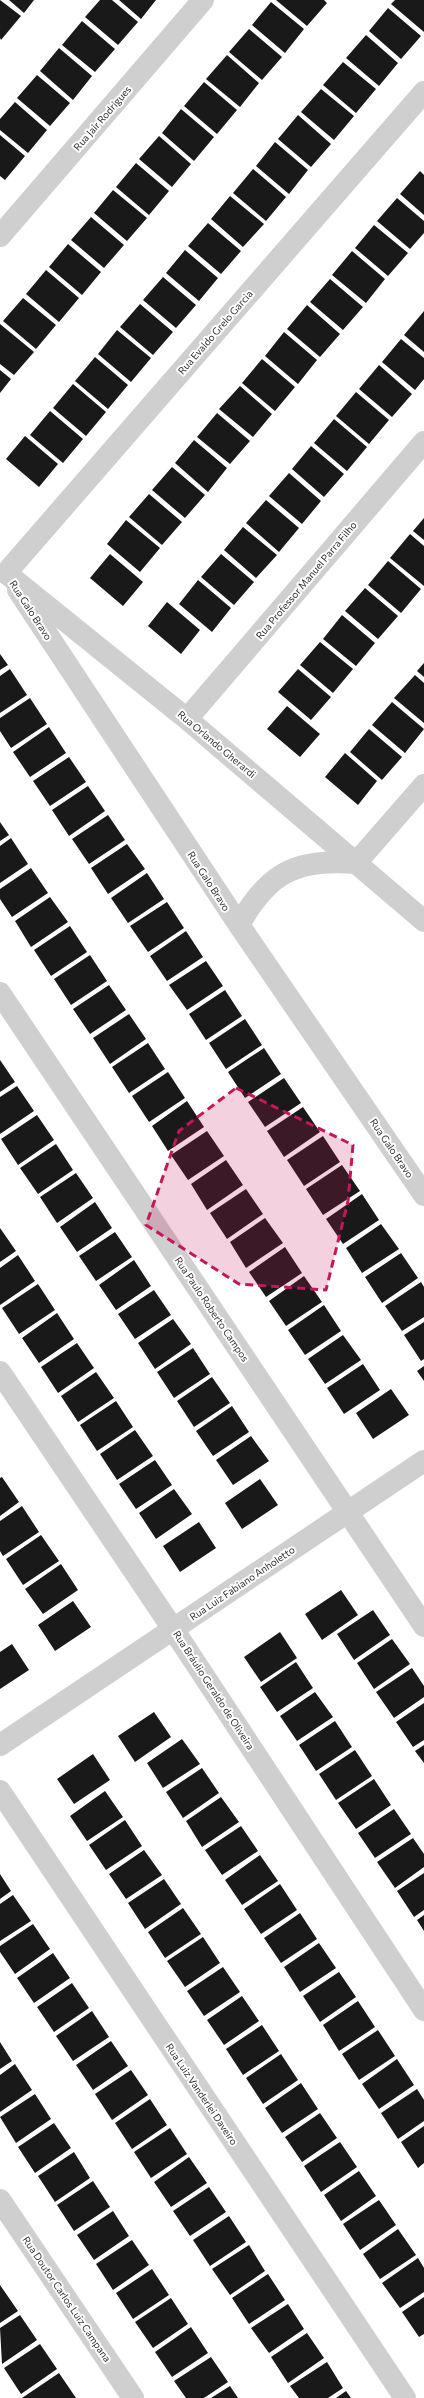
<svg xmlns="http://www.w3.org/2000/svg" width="424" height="2398" viewBox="0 0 424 2398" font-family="Commissioner,sans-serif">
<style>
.building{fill:#191919}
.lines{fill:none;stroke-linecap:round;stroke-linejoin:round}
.minor{stroke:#cfcfcf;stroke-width:22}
.marked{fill:#c2185b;fill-opacity:0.2;stroke:#c2185b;stroke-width:3;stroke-dasharray:8 5;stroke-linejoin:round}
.labels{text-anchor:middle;stroke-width:4;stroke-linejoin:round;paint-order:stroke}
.street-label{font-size:10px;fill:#323232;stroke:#fff}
</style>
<rect width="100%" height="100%" fill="#fff"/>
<path class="building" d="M0 0 21 16 1 40 0 38Z
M9 0H34L24 13Z
M100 0H112L138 22 118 45 85 17Z
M119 0H156L141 19Z
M276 0H324L327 3 307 26Z
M395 0H424V32L391 4Z
M271 2 304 29 285 53 252 25Z
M388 8 421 36 401 59 369 31Z
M82 21 115 49 95 72 62 45Z
M249 29 282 57 262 80 229 52Z
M366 35 398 63 379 86 346 58Z
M59 48 92 76 73 100 40 71Z
M227 55 259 83 240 107 206 79Z
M343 62 376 89 356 113 323 85Z
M37 75 70 103 50 126 17 98Z
M204 82 237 110 217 134 184 106Z
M321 89 354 116 334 140 301 112Z
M15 102 47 130 28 153 0 130V119Z
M181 109 214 137 194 161 162 133Z
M298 115 331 144 311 167 278 139Z
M0 135 25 156 5 180 0 176Z
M159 136 191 164 172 187 139 159Z
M275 142 308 170 289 194 256 166Z
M136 163 169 191 149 215 116 187Z
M253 169 286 197 266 221 233 193Z
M420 171 424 175V215L400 194Z
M113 190 147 218 127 241 94 213Z
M230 196 264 224 243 247 211 219Z
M397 198 424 221V233L410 249 377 221Z
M91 217 124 245 104 268 71 240Z
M208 223 241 251 221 274 188 246Z
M374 225 408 253 388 276 355 248Z
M68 244 101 272 82 295 49 267Z
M185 250 218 278 199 301 166 273Z
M352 251 385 279 366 303 332 275Z
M46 270 79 298 59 322 26 294Z
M163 277 196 305 176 328 143 300Z
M330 279 363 307 343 330 310 302Z
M23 298 56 325 36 349 3 321Z
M140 304 173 332 153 355 120 327Z
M307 305 340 334 320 357 287 329Z
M424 311V352L404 335Z
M0 324 34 352 14 375 0 364Z
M117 330 151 358 131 382 98 354Z
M284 332 317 360 298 384 265 356Z
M401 339 424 358V379L415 390 382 362Z
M95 357 128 385 108 409 75 381Z
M262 359 295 387 275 411 242 383Z
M379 365 412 394 392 417 359 389Z
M0 370 11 379 0 393Z
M73 384 106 412 86 436 53 408Z
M240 386 272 414 253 437 219 409Z
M356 392 389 420 369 444 336 416Z
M50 411 83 439 63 463 30 435Z
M217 413 250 441 230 464 197 437Z
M334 419 367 447 347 471 314 443Z
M25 436 58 464 39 487 6 459Z
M194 440 227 468 208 492 175 463Z
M311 446 344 474 324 497 292 469Z
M172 467 205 495 185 518 152 490Z
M289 473 321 501 302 524 269 496Z
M149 494 182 522 162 545 129 517Z
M266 500 299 528 279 552 246 523Z
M424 518V540L413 531Z
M126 520 160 548 140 572 107 544Z
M243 527 277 555 256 578 224 550Z
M410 534 424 546V586L390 558Z
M110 554 143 582 123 606 90 578Z
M221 554 254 582 234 605 201 577Z
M388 561 421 589 401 613 368 585Z
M198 580 231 608 212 632 179 604Z
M365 588 398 616 378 639 345 611Z
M167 602 200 630 181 654 148 626Z
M342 615 375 643 356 666 323 639Z
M320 642 353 669 333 693 300 665Z
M0 654 8 665 0 670Z
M424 663V677L417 671Z
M10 669 27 695 0 713V676Z
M298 669 331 697 311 720 278 692Z
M415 675 424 683V723L394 698Z
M30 698 47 724 11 748 0 731V718Z
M392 702 424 729 405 753 372 725Z
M287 706 320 734 300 757 267 729Z
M49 727 66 753 30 777 13 752Z
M369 729 402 757 382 780 350 752Z
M345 753 377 781 358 805 325 777Z
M69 757 86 782 50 806 33 781Z
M88 786 105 811 69 836 52 810Z
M108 815 125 840 89 864 72 839Z
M0 822 9 835 0 841Z
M11 838 28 864 0 883V846Z
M127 844 145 869 108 894 91 868Z
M31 868 48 893 12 917 0 899V889Z
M147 873 164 899 128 923 111 898Z
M50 897 68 922 31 947 15 921Z
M167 902 184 928 148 952 130 926Z
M70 926 87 952 51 976 34 950Z
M186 931 203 957 167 981 150 956Z
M90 955 107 981 71 1005 54 979Z
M206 961 223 986 187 1010 169 985Z
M109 985 126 1010 90 1034 73 1009Z
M225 990 242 1016 206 1040 189 1014Z
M129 1014 146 1039 110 1064 93 1038Z
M245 1019 262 1045 226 1069 209 1043Z
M148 1043 165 1069 129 1093 112 1067Z
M264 1048 281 1074 245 1098 228 1072Z
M0 1060 15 1082 0 1092Z
M168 1072 185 1098 149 1122 132 1096Z
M284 1078 301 1103 265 1127 248 1102Z
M17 1086 34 1111 0 1134V1097Z
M187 1101 204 1127 168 1151 152 1126Z
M303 1107 320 1132 284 1157 267 1131Z
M37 1115 54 1140 18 1165 1 1139Z
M207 1131 224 1156 188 1180 171 1155Z
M323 1136 340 1162 304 1186 287 1160Z
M56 1144 73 1170 38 1194 20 1168Z
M226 1160 243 1185 207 1210 191 1184Z
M342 1165 360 1191 323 1215 306 1189Z
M76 1173 93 1198 57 1223 40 1197Z
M246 1189 263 1214 227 1239 210 1213Z
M362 1194 379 1220 343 1244 326 1219Z
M95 1202 112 1228 77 1252 60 1227Z
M265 1218 283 1243 246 1268 230 1242Z
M381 1224 399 1249 362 1273 346 1248Z
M0 1228 16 1251 0 1262Z
M115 1232 132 1257 96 1281 79 1256Z
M285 1247 302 1273 266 1297 249 1272Z
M401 1253 418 1278 382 1303 365 1277Z
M18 1255 35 1281 0 1305V1268Z
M134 1260 151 1286 116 1310 99 1285Z
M304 1276 322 1302 286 1326 269 1301Z
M421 1282 424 1287V1317L402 1331 385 1306Z
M38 1284 55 1310 19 1334 2 1308Z
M154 1290 171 1315 135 1339 118 1314Z
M324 1305 341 1331 305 1355 288 1330Z
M57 1313 74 1339 39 1363 22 1338Z
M173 1319 191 1344 155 1369 138 1343Z
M424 1322V1359L421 1361 404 1335Z
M343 1335 361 1360 325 1384 308 1359Z
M77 1343 94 1368 58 1393 41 1367Z
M193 1348 210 1374 174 1398 157 1372Z
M363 1364 380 1390 344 1414 327 1388Z
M424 1366V1381L417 1371Z
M96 1372 114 1398 78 1422 61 1396Z
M212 1377 230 1403 194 1427 177 1401Z
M391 1389 409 1415 373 1439 356 1413Z
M116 1401 133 1427 97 1451 80 1425Z
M232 1406 249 1432 213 1456 196 1431Z
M135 1430 153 1456 117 1480 100 1454Z
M251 1436 269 1461 233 1485 216 1460Z
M155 1460 172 1485 136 1509 119 1484Z
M2 1477 19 1502 0 1516V1478Z
M260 1479 278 1505 242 1529 225 1503Z
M174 1489 192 1514 156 1539 139 1513Z
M22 1506 39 1532 3 1556 0 1551V1521Z
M199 1522 216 1548 180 1572 163 1546Z
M41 1535 59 1561 23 1585 6 1559Z
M61 1564 78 1590 43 1614 25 1589Z
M341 1590 358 1615 322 1640 305 1614Z
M73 1601 91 1627 55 1651 38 1625Z
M373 1610 390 1635 354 1660 337 1634Z
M280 1632 297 1658 261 1682 244 1657Z
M392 1639 410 1664 374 1689 357 1663Z
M12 1644 29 1670 0 1689V1652Z
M296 1662 313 1688 277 1712 260 1687Z
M412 1668 424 1686V1697L394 1718 376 1692Z
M315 1692 333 1717 297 1741 280 1716Z
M424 1703V1740L413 1747 396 1722Z
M154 1712 171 1737 135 1762 118 1736Z
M335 1721 352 1747 316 1771 299 1745Z
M182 1739 200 1764 163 1788 147 1763Z
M424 1745V1763L415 1751Z
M355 1750 372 1776 336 1800 319 1774Z
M93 1754 110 1780 74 1804 57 1779Z
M202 1768 219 1793 183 1818 166 1792Z
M374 1779 391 1805 356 1829 338 1803Z
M105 1791 123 1817 87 1841 70 1816Z
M221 1797 239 1822 202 1847 186 1821Z
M394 1809 411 1834 375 1858 358 1833Z
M125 1820 142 1846 106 1870 89 1845Z
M241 1826 258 1851 222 1875 205 1850Z
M413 1838 424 1854V1867L395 1888 377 1862Z
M144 1850 162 1875 126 1899 109 1874Z
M260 1855 278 1881 242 1905 225 1880Z
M424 1873V1910L414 1917 397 1891Z
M0 1874 11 1891 0 1899Z
M164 1879 181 1904 145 1929 128 1903Z
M280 1884 297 1910 261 1934 244 1909Z
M13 1895 31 1921 0 1941V1904Z
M183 1908 201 1934 165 1958 148 1932Z
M300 1913 317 1939 281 1963 264 1938Z
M424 1915V1931L417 1920Z
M33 1924 50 1949 15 1974 0 1952V1946Z
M203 1937 220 1963 185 1987 167 1961Z
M319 1943 336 1968 300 1992 284 1967Z
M53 1953 70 1978 34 2003 17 1978Z
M223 1967 240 1992 204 2016 187 1991Z
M339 1972 356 1997 320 2022 303 1996Z
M72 1983 89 2008 54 2032 37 2007Z
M242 1996 259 2021 224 2045 207 2020Z
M358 2001 375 2027 339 2051 323 2025Z
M92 2011 109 2037 73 2061 56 2036Z
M262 2025 279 2051 243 2075 226 2049Z
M378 2030 395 2056 359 2080 342 2054Z
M111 2041 128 2066 93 2090 76 2065Z
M0 2042 12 2061 0 2069Z
M281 2054 298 2080 263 2104 246 2078Z
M397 2059 414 2085 379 2109 362 2084Z
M15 2064 32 2090 0 2112V2075Z
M131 2070 148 2095 112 2120 95 2094Z
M301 2083 318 2109 282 2133 265 2108Z
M417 2089 424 2100V2121L398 2139 381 2113Z
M35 2094 51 2119 16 2143 0 2117Z
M150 2099 167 2125 132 2149 115 2123Z
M320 2113 337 2138 302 2162 285 2137Z
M54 2123 71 2148 35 2173 18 2147Z
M424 2126V2163L418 2168 401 2142Z
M170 2128 187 2154 151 2178 134 2152Z
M340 2142 357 2167 321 2192 304 2166Z
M74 2152 90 2178 55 2202 38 2176Z
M189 2157 207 2183 171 2207 154 2182Z
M359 2171 376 2196 341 2221 324 2195Z
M93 2181 110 2207 74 2231 57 2205Z
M209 2187 226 2212 190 2236 173 2211Z
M379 2200 396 2225 360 2250 343 2224Z
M113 2211 129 2236 94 2260 77 2235Z
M229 2216 246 2242 210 2266 193 2240Z
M398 2229 416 2255 380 2279 363 2254Z
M132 2240 149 2265 113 2290 96 2264Z
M249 2245 265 2271 230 2295 212 2269Z
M418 2258 424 2268V2292L400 2308 382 2283Z
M152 2269 169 2295 133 2319 116 2293Z
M268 2274 285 2300 249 2324 232 2298Z
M0 2285 18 2311 0 2323Z
M424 2297V2334L419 2337 402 2312Z
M171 2298 188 2324 153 2348 135 2322Z
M288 2304 304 2329 269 2353 251 2328Z
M20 2315 37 2340 2 2364 0 2328Z
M191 2327 208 2353 172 2377 155 2352Z
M307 2333 324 2358 288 2383 271 2357Z
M40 2344 57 2369 21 2394 4 2368Z
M211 2357 228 2382 204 2398H186L174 2381Z
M327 2362 343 2388 328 2398H299L290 2386Z
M59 2373 76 2398H22Z
M230 2386 238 2398H211Z
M346 2391 351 2398H336Z"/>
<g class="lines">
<path class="minor" d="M424 92 6 573 187 719 424 921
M0 236 203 0
M18 590 239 925 424 1195
M187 719 424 442
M239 925C268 873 296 858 356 863L424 785
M0 993 424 1626
M0 1372 173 1629 424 2010
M0 1745 424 1461
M0 1791 405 2398
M0 2200 133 2398"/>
</g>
<path class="marked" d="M236 1088 353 1145 348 1201 326 1290 239 1284 146 1225 179 1131Z"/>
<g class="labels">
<g class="street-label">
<text transform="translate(102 118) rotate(-49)" y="4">Rua Jair Rodrigues</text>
<text transform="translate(215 332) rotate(-49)" y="4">Rua Evaldo Grelo Garcia</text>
<text transform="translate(306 580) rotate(-50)" y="4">Rua Professor Manuel Parra Filho</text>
<text transform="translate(31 610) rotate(57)" y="4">Rua Galo Bravo</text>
<text transform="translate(217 744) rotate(40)" y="4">Rua Orlando Gherardi</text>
<text transform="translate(209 881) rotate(57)" y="4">Rua Galo Bravo</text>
<text transform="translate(392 1148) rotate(56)" y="4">Rua Galo Bravo</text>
<text transform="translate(212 1309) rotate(56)" y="4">Rua Paulo Roberto Campos</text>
<text transform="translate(242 1583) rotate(-34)" y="4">Rua Luiz Fabiano Anholetto</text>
<text transform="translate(214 1690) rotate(57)" y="4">Rua Bráulio Geraldo de Oliveira</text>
<text transform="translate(202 2094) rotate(56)" y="4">Rua Luiz Vanderlei Daveiro</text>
<text transform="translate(67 2299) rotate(56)" y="4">Rua Doutor Carlos Luiz Campana</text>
</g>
</g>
</svg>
